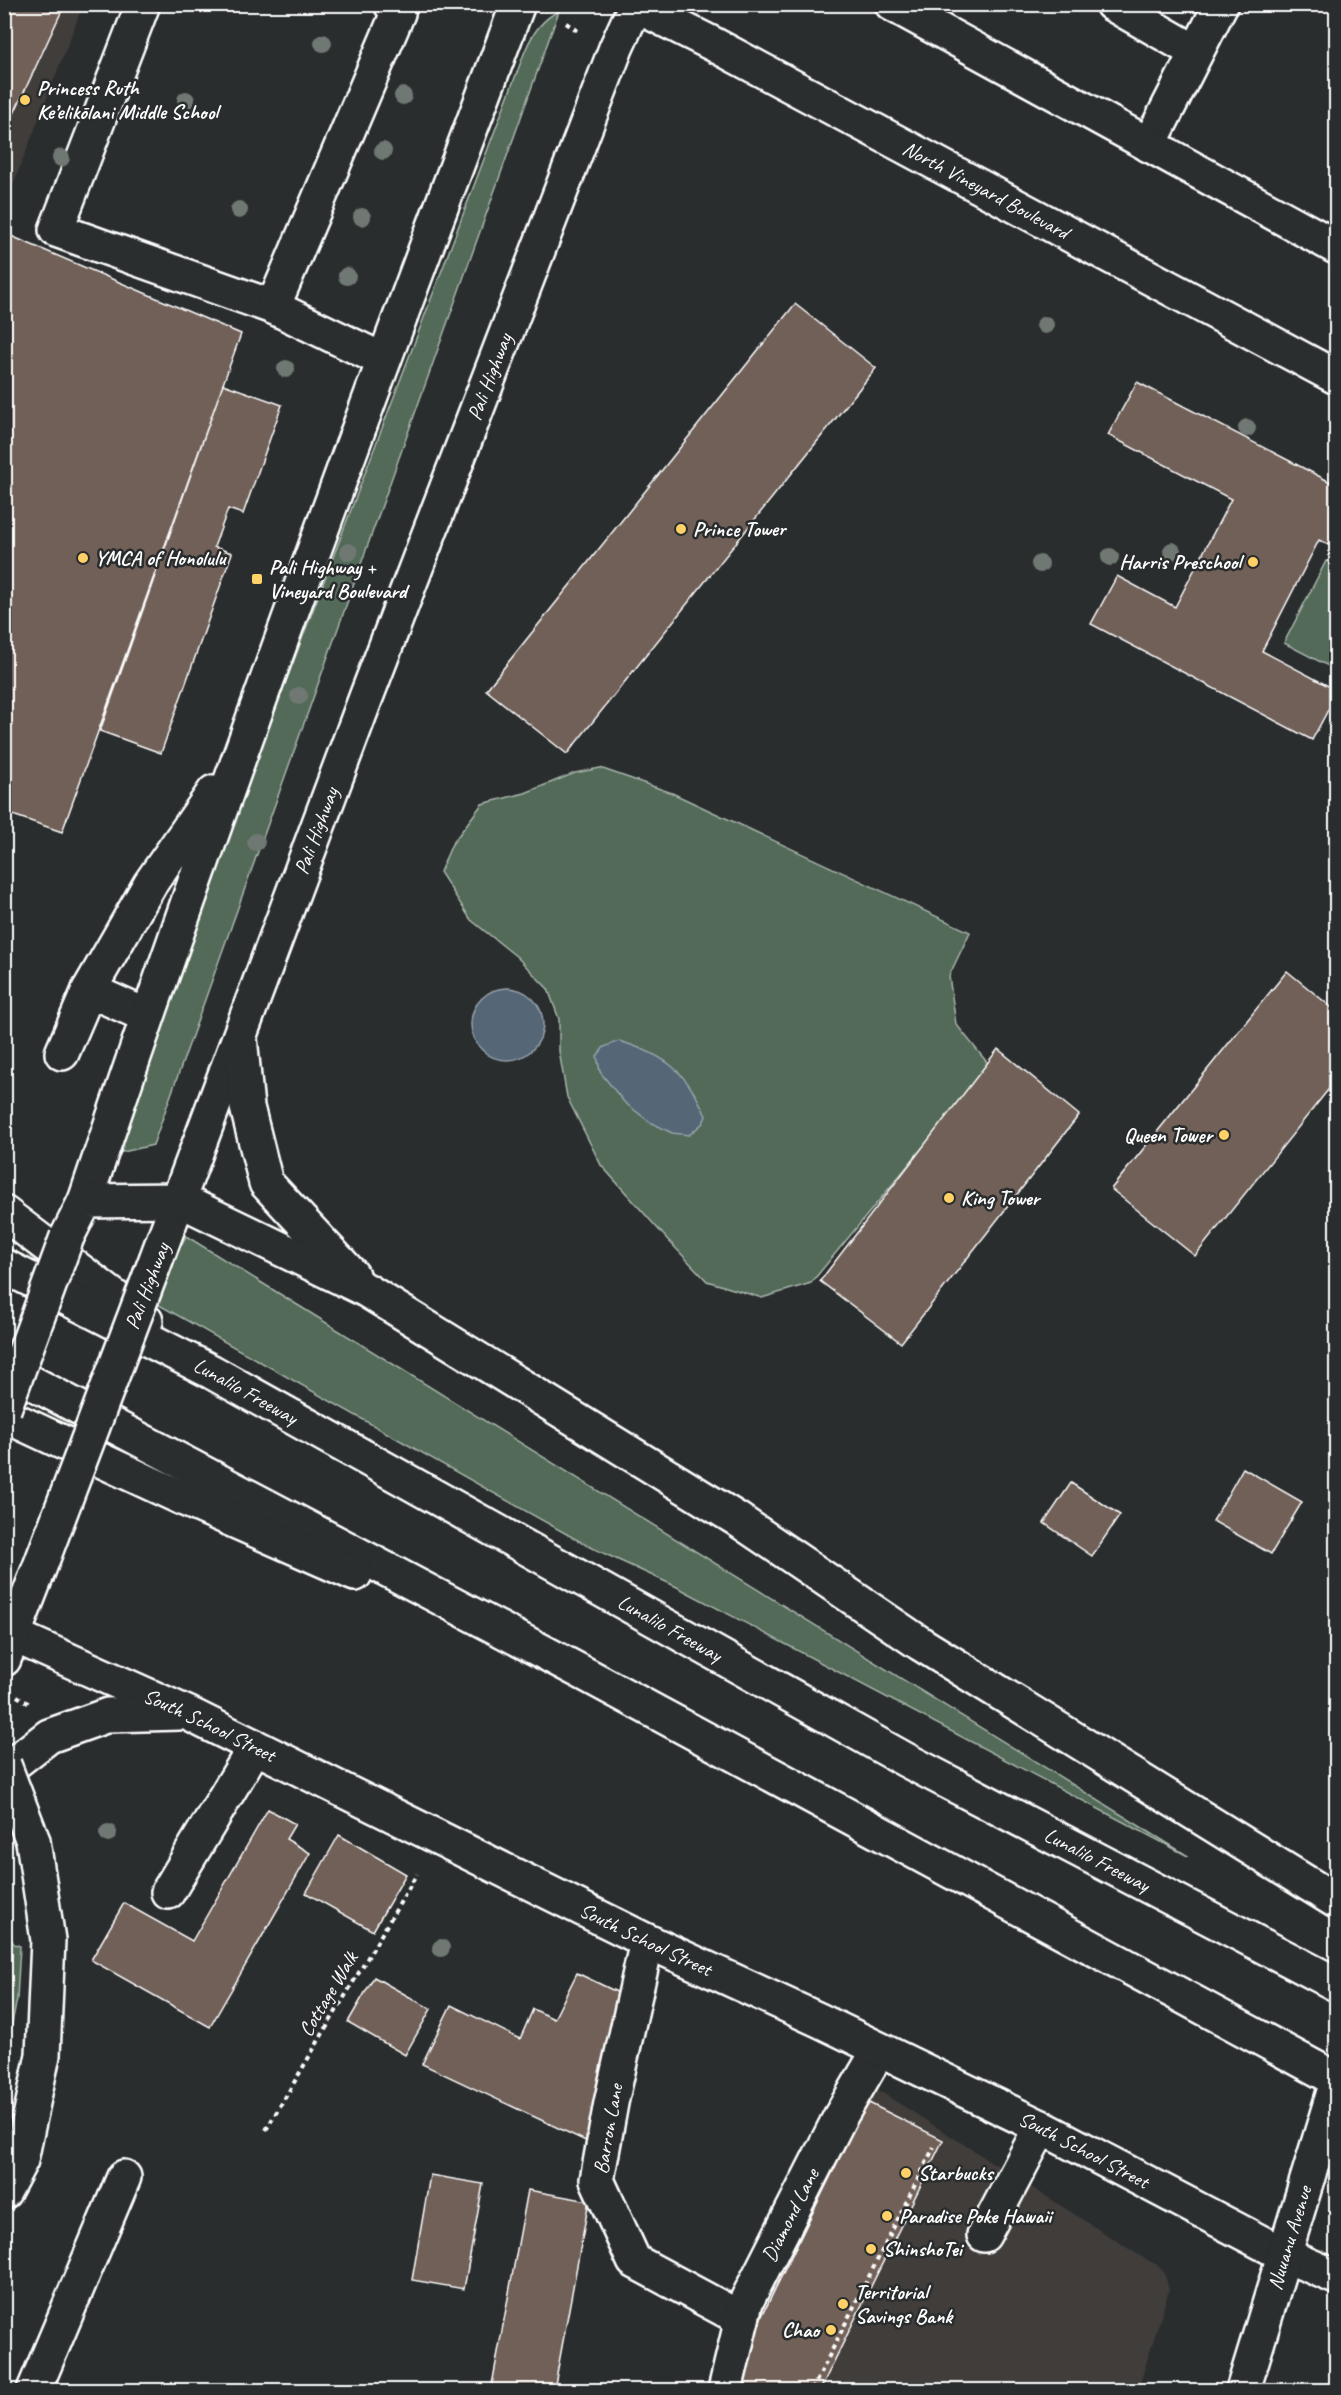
<svg xmlns="http://www.w3.org/2000/svg" width="1341" height="2395" viewBox="0 0 1341 2395" font-family="Caveat,sans-serif">
<style>
.built{fill:#3f3c3b}
.green{fill:#526b59;stroke:#a8b5ac;stroke-width:1.5}
.water{fill:#546676;stroke:#98a3ad;stroke-width:1.5}
.building{fill:#716058;stroke:#fff;stroke-width:1.5}
.lines{fill:none;stroke-linecap:round;stroke-linejoin:round}
.minor-casing{stroke:#fff;stroke-width:38}
.major-casing{stroke:#fff;stroke-width:38}
.highway-casing{stroke:#fff;stroke-width:38}
.path{stroke:#fff;stroke-width:4;stroke-dasharray:4.5 4.5;stroke-linecap:butt}
.minor{stroke:#2a2d2e;stroke-width:33}
.major{stroke:#2a2d2e;stroke-width:33}
.highway{stroke:#2a2d2e;stroke-width:33}
.major-bridge-casing{stroke:#fff;stroke-width:38;stroke-linecap:butt}
.highway-bridge-casing{stroke:#fff;stroke-width:38;stroke-linecap:butt}
.major-bridge{stroke:#2a2d2e;stroke-width:33}
.highway-bridge{stroke:#2a2d2e;stroke-width:33}
.tree{fill:#6f7873}
.poi-dot{fill:#ffd166;stroke:#2a2d2e;stroke-width:2}
.labels{text-anchor:middle;stroke-width:5;stroke-linejoin:round;paint-order:stroke}
.poi-label{font-size:21px;font-weight:bold;fill:#fff;stroke:#2a2d2e;text-anchor:start}
.street-label{font-size:21px;fill:#fff;stroke:#2a2d2e}
</style>
<rect width="100%" height="100%" fill="#2a2d2e"/>
<filter id="ink" filterUnits="userSpaceOnUse"><feTurbulence type="fractalNoise" baseFrequency=".0167" numOctaves="2"/><feDisplacementMap in="SourceGraphic" scale="12" xChannelSelector="R" yChannelSelector="G"/><feConvolveMatrix kernelMatrix="1 2 1 2 8 2 1 2 1" color-interpolation-filters="sRGB"/></filter>
<g filter="url(#ink)">
<path class="built" d="M4 5H83L8 198 4 196Z
M848 2071 1142 2257 1159 2266 1164 2272 1169 2289 1166 2300 1138 2390H712Z"/>
<path class="green" d="M559 11 153 1145 106 1156 525 51C532 34 542 19 559 11Z
M1326 561 1336 566V670L1284 643Z
M600 768 672 793 970 932 949 976 956 1024 990 1066 811 1283 762 1298 707 1281 667 1239 601 1165 567 1097 559 1051V1019L548 989 517 957 471 920 440 872 452 844 482 804 525 793 575 773Z
M186 1236 1188 1856 677 1587 588 1546 152 1301Z
M5 1928 14 1944 20 1946 17 1999 5 2058Z"/>
<path class="water" d="M471 1024a36 36 0 1 1 72 0a36 36 0 1 1-72 0Z
M619 1041C665 1055 686 1070 706 1116L703 1123 689 1135 672 1133 650 1122 624 1102 600 1072 597 1056 604 1047Z"/>
<path class="building" d="M4 4H65L10 122 4 127Z
M4 233 241 334 62 832 4 812Z
M795 304 876 368 567 754 486 690Z
M1137 382 1336 485V549L1319 540 1262 651 1336 690V695L1312 740 1091 624 1117 576 1175 607 1231 499 1108 435Z
M223 384 282 405 243 514 228 509 214 547 232 553 161 753 100 731Z
M1287 971 1336 1011V1080L1195 1256 1111 1189Z
M998 1049 1079 1115 901 1343 820 1281Z
M1243 1468 1302 1502 1271 1554 1213 1521Z
M1071 1483 1120 1515 1092 1556 1044 1523Z
M268 1809 295 1824 286 1839 310 1853 210 2027 91 1960 124 1903 192 1941Z
M339 1835 406 1874 373 1931 306 1893Z
M577 1973 625 1996 592 2144 422 2064 451 2005 520 2039 533 2009 554 2019Z
M374 1977 431 2009 405 2055 348 2022Z
M867 2102 943 2140 820 2390H744L729 2383Z
M430 2175 483 2184 464 2289 412 2280Z
M528 2190 589 2201 554 2390H491Z
M1336 2370V2390H1326Z"/>
<g class="lines">
<g class="minor-casing">
<g id="minor">
<path d="M143 4 56 230 273 307 383 360"/>
<path d="M1112 4 1196 52"/>
<path d="M1149 145 1221 4"/>
<path d="M273 307 398 13 391 4"/>
<path d="M62 1053 89 990"/>
<path d="M168 1892 255 1747"/>
<path d="M647 1941 611 2103 597 2180 634 2261 742 2319"/>
<path d="M984 2235 1041 2127"/>
<path d="M34 2390 124 2177"/>
<path id="s1" d="M725 2390 746 2302 840 2117 879 2050"/>
</g>
</g>
<g class="major-casing">
<g id="major">
<path id="s2" d="M633 4 713 44 1336 377"/>
<path d="M892 4 1336 247"/>
<path d="M147 1016 89 990 150 884 214 792"/>
<path d="M85 1201C220 799 367 401 518 4"/>
<path id="s3" d="M151 1273 365 700 616 48 636 4"/>
<path id="s4" d="M4 1631 187 1713 647 1941 819 2020 1041 2127 1285 2255 1336 2277"/>
<path d="M4 1659 36 1577"/>
<path d="M4 1771 49 1736 108 1715 179 1713"/>
<path id="s5" d="M1243 2390 1336 2085"/>
</g>
</g>
<g class="highway-casing">
<g id="highway">
<path d="M240 1038 247 1107 266 1183 352 1275"/>
<path d="M4 1213 146 1321"/>
<path d="M67 1237 85 1201 180 1200 366 1290 737 1519 921 1644 1336 1901"/>
<path id="s6" d="M4 1266 212 1372 906 1760 1336 1984"/>
<path d="M4 1368 587 1675 1336 2079"/>
<path d="M4 1415 180 1497 355 1574"/>
<path d="M4 2192 21 2160 43 2055 48 1940 33 1841"/>
</g>
</g>
<path class="path" d="M566 23 578 31
M17 1696 31 1705
M266 2130 417 1874
M812 2390 934 2147"/>
<use href="#minor" class="minor"/>
<use href="#major" class="major"/>
<use href="#highway" class="highway"/>
<g class="major-bridge-casing">
<path id="major-bridge" d="M36 1577 151 1273"/>
</g>
<g class="highway-bridge-casing">
<path id="highway-bridge" d="M4 1409 67 1237
M4 1765 33 1841"/>
</g>
<use href="#major-bridge" class="major-bridge"/>
<use href="#highway-bridge" class="highway-bridge"/>
</g>
<g class="tree">
<circle cx="323" cy="43" r="9"/>
<circle cx="403" cy="96" r="9"/>
<circle cx="186" cy="100" r="9"/>
<circle cx="383" cy="151" r="9"/>
<circle cx="61" cy="158" r="9"/>
<circle cx="239" cy="210" r="9"/>
<circle cx="362" cy="217" r="9"/>
<circle cx="347" cy="276" r="9"/>
<circle cx="1045" cy="325" r="9"/>
<circle cx="286" cy="369" r="9"/>
<circle cx="1247" cy="428" r="9"/>
<circle cx="1172" cy="551" r="9"/>
<circle cx="349" cy="552" r="9"/>
<circle cx="1110" cy="557" r="9"/>
<circle cx="1040" cy="564" r="9"/>
<circle cx="299" cy="696" r="9"/>
<circle cx="256" cy="842" r="9"/>
<circle cx="108" cy="1833" r="9"/>
<circle cx="441" cy="1948" r="9"/>
</g>
</g>
<g class="poi-dot">
<circle cx="25" cy="100" r="6"/>
<circle cx="681" cy="529" r="6"/>
<circle cx="83" cy="558" r="6"/>
<circle cx="1253" cy="562" r="6"/>
<rect x="251" y="573" width="12" height="12" rx="3"/>
<circle cx="1224" cy="1135" r="6"/>
<circle cx="949" cy="1198" r="6"/>
<circle cx="906" cy="2173" r="6"/>
<circle cx="887" cy="2216" r="6"/>
<circle cx="871" cy="2249" r="6"/>
<circle cx="843" cy="2304" r="6"/>
<circle cx="831" cy="2330" r="6"/>
</g>
<g class="labels">
<g class="poi-label">
<text x="37" y="95">Princess Ruth<tspan x="37" dy="24">Ke’elikōlani Middle School</tspan></text>
<text x="693" y="536">Prince Tower</text>
<text x="95" y="565">YMCA of Honolulu</text>
<text x="1241" y="569" text-anchor="end">Harris Preschool</text>
<text x="269" y="574">Pali Highway +<tspan x="269" dy="24">Vineyard Boulevard</tspan></text>
<text x="1212" y="1142" text-anchor="end">Queen Tower</text>
<text x="961" y="1205">King Tower</text>
<text x="918" y="2180">Starbucks</text>
<text x="899" y="2223">Paradise Poke Hawaii</text>
<text x="883" y="2256">ShinshoTei</text>
<text x="855" y="2299">Territorial<tspan x="855" dy="24">Savings Bank</tspan></text>
<text x="819" y="2337" text-anchor="end">Chao</text>
</g>
<g class="street-label">
<text dy="7" stroke="none"><textPath href="#s2" startOffset="399">North Vineyard Boulevard</textPath></text>
<text dy="7" stroke="none"><textPath href="#s3" startOffset="958">Pali Highway</textPath></text>
<text dy="7" stroke="none"><textPath href="#s3" startOffset="472">Pali Highway</textPath></text>
<text transform="translate(147 1286) rotate(-69)" y="7">Pali Highway</text>
<text dy="7" stroke="none"><textPath href="#s6" startOffset="272">Lunalilo Freeway</textPath></text>
<text dy="7" stroke="none"><textPath href="#s6" startOffset="758">Lunalilo Freeway</textPath></text>
<text dy="7" stroke="none"><textPath href="#s4" startOffset="226">South School Street</textPath></text>
<text dy="7" stroke="none"><textPath href="#s6" startOffset="1244">Lunalilo Freeway</textPath></text>
<text dy="7" stroke="none"><textPath href="#s4" startOffset="712">South School Street</textPath></text>
<text transform="translate(328 1994) rotate(-59)" y="7">Cottage Walk</text>
<text transform="translate(608 2129) rotate(-80)" y="7">Barron Lane</text>
<text dy="7" stroke="none"><textPath href="#s4" startOffset="1198">South School Street</textPath></text>
<text dy="7" stroke="none"><textPath href="#s1" startOffset="188">Diamond Lane</textPath></text>
<text dy="7" stroke="none"><textPath href="#s5" startOffset="159">Nuuanu Avenue</textPath></text>
</g>
</g>
<rect width="1341" height="2395" fill="none" stroke="#2a2d2e" stroke-width="24"/>
<rect x="12" y="12" width="1317" height="2371" fill="none" stroke="#fff" stroke-width="2" filter="url(#ink)"/>
</svg>
